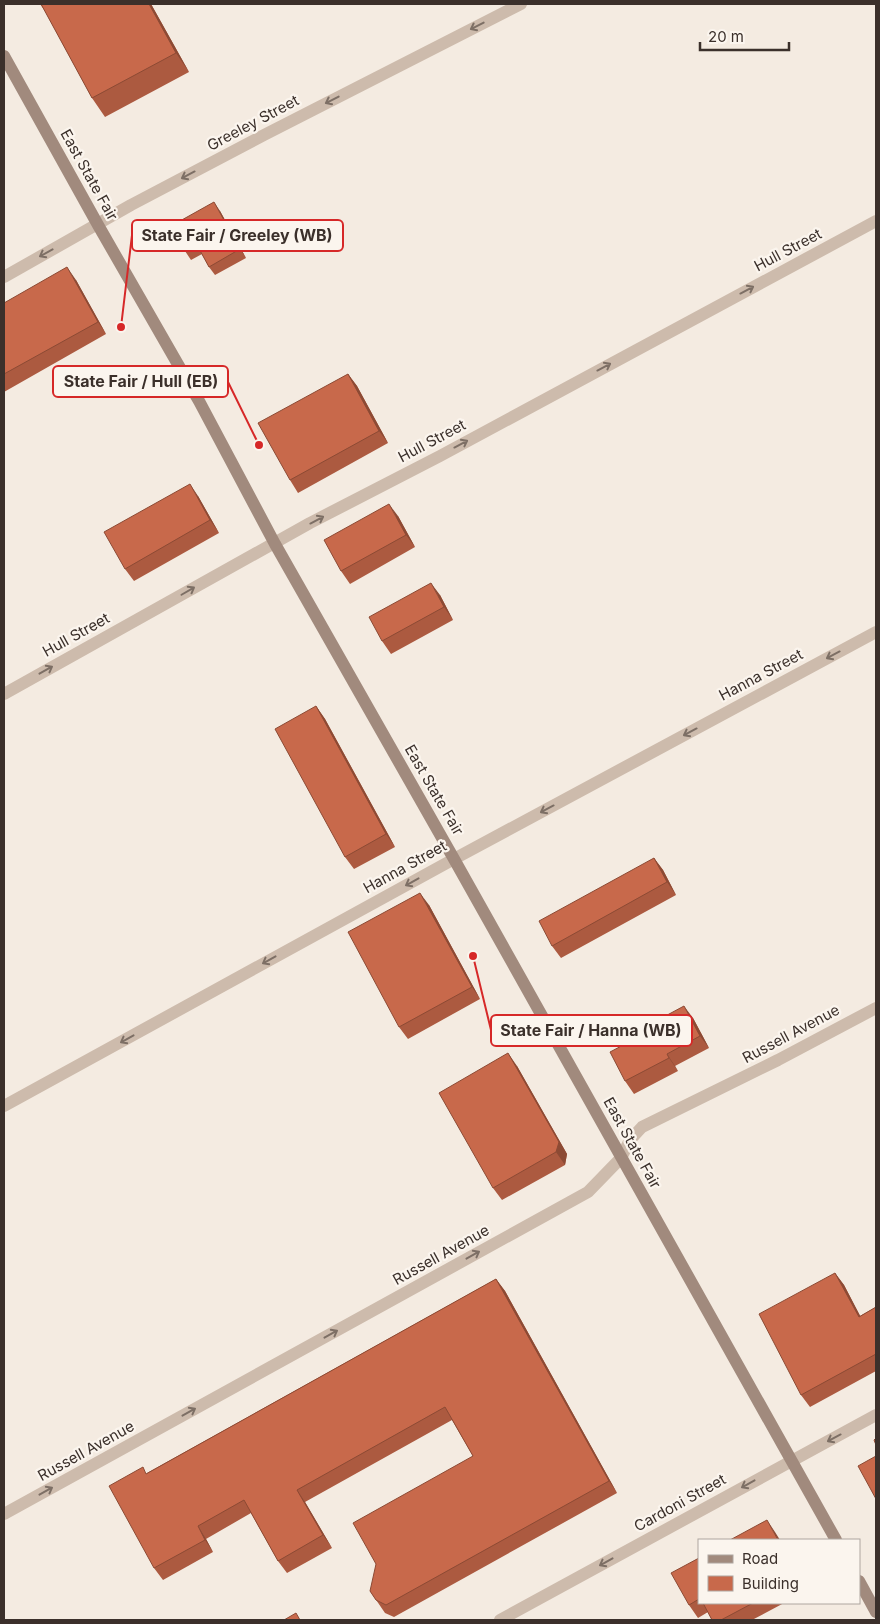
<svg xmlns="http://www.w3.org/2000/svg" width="880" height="1624" viewBox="0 0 880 1624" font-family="Inter,sans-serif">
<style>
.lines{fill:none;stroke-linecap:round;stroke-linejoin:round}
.street{stroke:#cdbbac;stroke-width:12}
.secondary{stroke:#a18a7d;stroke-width:12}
.wall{fill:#ac5a40}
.shaded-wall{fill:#8c4a34}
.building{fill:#c8694b;stroke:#8c4a34}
.oneway{stroke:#7d6f65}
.labels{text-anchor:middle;stroke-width:4.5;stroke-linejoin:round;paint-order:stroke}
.street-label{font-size:15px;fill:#3b302b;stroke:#fbf5ee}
.leader{fill:none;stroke:#d62828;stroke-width:2}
.callout-dot{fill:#d62828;stroke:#fbf5ee;stroke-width:2}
.callout{fill:#fbf5ee;stroke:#d62828;stroke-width:2}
.callout-label{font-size:16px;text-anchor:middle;font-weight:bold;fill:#3b302b}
</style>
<rect width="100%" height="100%" fill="#f4ebe1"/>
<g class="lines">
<path class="street" d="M4 277 131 205 264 135 521 4
M4 694 310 523 440 456 876 221
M4 1106 454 859 876 632
M4 1514 588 1192 621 1158 630 1140 642 1127 778 1060 876 1008
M500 1620 876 1415"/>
<path class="secondary" d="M4 56 98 225 199 401 275 544 454 859 836 1540
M859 1581 876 1612"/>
</g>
<path class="wall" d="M40 4H151L189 72 105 117 92 98 45 11Z
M220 211 246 258 215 275 209 267 202 254 191 260 185 251Z
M76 280 106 334 4 392V303Z
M348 374 357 386 388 443 298 493 290 480Z
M198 496 219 533 134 581 125 569Z
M398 516 415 547 350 584 341 571Z
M440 595 453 620 391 654 382 641Z
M316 706 325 719 395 847 354 869 345 857Z
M654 858 663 870 676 895 561 958 552 946Z
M429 905 480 999 408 1039 399 1027Z
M693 1018 709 1048 675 1066 678 1071 634 1094 625 1081Z
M517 1066 567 1154 565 1165 502 1200 493 1188Z
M835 1273 844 1285 860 1316 876 1307V1371L810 1407 801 1395Z
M496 1279 505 1291 617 1493 394 1617 385 1613 370 1591 473 1456 452 1420 305 1502 332 1548 287 1573 278 1561 251 1513 206 1539 213 1552 163 1580 154 1568 147 1473Z
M699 1558V1603H784L752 1620H712L708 1612 698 1618 689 1605Z"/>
<path class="shaded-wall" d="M149 4H151L189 72 176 53Z
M214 202 220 211 246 258 240 249Z
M67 267 76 280 106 334 98 322Z
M348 374 357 386 388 443 379 431Z
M190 484 198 496 219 533 210 520Z
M389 504 398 516 415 547 406 535Z
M431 583 440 595 453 620 444 607Z
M316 706 325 719 395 847 386 834Z
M654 858 663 870 676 895 667 882Z
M420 893 429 905 480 999 472 987Z
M684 1006 693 1018 709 1048 700 1036Z
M508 1053 517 1066 567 1154 565 1165 556 1152Z
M667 1054 675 1066 678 1071 669 1058Z
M835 1273 844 1285 867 1329 859 1317Z
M496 1279 505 1291 617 1493 609 1481Z
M297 1490 305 1502 332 1548 323 1535Z
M767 1520 775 1532 780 1540H778Z
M198 1526 206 1539 213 1552 205 1540Z"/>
<path class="building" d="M41 4H149L176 53 92 98Z
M214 202 240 249 209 267 197 245 185 251 171 226Z
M67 267 98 322 4 374V303Z
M348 374 379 431 290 480 258 423Z
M190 484 210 520 125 569 104 532Z
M389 504 406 535 341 571 324 540Z
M431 583 444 607 382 641 369 617Z
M316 706 386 834 345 857 275 729Z
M654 858 667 882 552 946 539 921Z
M420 893 472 987 399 1027 348 932Z
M684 1006 700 1036 667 1054 669 1058 625 1081 610 1052 648 1032 645 1027Z
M508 1053 559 1142 556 1152 493 1188 439 1093Z
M835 1273 859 1317 876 1307V1354L801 1395 759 1314Z
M496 1279 609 1481 386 1605 376 1600 370 1591 376 1564 353 1523 473 1456 445 1407 297 1490 323 1535 278 1561 244 1500 198 1526 205 1540 154 1568 109 1486 143 1467 146 1474Z
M876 1438V1445L874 1440Z
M876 1456V1499L858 1466Z
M767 1520 778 1540H730Z
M699 1558V1599L689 1605 671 1573Z
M703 1603H753L721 1620H712Z
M296 1613 300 1620H284Z"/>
<defs><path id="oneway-shaft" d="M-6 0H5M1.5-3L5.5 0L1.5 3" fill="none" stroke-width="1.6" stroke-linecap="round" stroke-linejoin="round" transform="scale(1.25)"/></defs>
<g class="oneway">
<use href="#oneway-shaft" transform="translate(477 26) rotate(153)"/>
<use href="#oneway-shaft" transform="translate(332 100) rotate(153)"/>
<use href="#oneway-shaft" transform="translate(188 175) rotate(152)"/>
<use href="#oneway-shaft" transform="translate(46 253) rotate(151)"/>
<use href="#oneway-shaft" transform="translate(747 290) rotate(-28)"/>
<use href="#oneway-shaft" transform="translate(604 367) rotate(-28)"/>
<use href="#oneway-shaft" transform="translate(461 444) rotate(-28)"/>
<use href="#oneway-shaft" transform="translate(317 520) rotate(-28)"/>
<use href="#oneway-shaft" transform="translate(188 591) rotate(-30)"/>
<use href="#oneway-shaft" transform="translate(833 655) rotate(152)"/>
<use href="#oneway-shaft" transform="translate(46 670) rotate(-29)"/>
<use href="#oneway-shaft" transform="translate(690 732) rotate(152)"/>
<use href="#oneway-shaft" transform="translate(547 809) rotate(152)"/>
<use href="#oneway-shaft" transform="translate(412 882) rotate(151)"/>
<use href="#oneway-shaft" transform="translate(269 960) rotate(151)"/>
<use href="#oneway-shaft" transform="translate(127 1039) rotate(151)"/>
<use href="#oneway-shaft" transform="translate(473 1255) rotate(-29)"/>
<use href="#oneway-shaft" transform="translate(331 1334) rotate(-29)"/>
<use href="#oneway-shaft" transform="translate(189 1412) rotate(-29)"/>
<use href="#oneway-shaft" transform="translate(834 1438) rotate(152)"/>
<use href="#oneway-shaft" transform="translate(748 1484) rotate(151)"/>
<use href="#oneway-shaft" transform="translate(46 1491) rotate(-29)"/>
<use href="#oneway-shaft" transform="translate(606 1562) rotate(151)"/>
</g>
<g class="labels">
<g class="street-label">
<text transform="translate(253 123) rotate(-28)" y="5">Greeley Street</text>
<text transform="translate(89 175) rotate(61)" y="5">East State Fair</text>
<text transform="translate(788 250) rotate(-28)" y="5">Hull Street</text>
<text transform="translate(432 441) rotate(-28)" y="5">Hull Street</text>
<text transform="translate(76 635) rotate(-29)" y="5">Hull Street</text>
<text transform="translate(761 675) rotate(-28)" y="5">Hanna Street</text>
<text transform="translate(434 790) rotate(60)" y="5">East State Fair</text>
<text transform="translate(405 867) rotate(-29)" y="5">Hanna Street</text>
<text transform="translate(791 1034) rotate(-28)" y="5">Russell Avenue</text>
<text transform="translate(632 1143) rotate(61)" y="5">East State Fair</text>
<text transform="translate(441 1255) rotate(-29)" y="5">Russell Avenue</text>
<text transform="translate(86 1451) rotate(-29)" y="5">Russell Avenue</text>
<text transform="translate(680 1503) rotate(-29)" y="5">Cardoni Street</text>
</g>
</g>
<path class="leader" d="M121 327L132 235M259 445L228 382M473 956L491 1030"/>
<g class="callout-dot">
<circle cx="121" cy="327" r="5"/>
<circle cx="259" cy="445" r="5"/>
<circle cx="473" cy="956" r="5"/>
</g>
<g class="callout">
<rect x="132" y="220" width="211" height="31" rx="5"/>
<rect x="53" y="366" width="175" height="31" rx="5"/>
<rect x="491" y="1015" width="201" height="31" rx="5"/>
</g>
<g class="callout-label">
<text x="237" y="241">State Fair / Greeley (WB)</text>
<text x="141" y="387">State Fair / Hull (EB)</text>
<text x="591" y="1036">State Fair / Hanna (WB)</text>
</g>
<rect width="880" height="1624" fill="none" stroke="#3b302b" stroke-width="10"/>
<rect x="698" y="1539" width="162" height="65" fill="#fbf5ee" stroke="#aea6a0"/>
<rect x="708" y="1555" width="25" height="8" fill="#a18a7d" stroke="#aea6a0"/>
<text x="742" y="1564" font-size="15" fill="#3b302b">Road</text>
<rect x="708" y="1576" width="25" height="15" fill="#c8694b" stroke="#aea6a0"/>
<text x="742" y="1589" font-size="15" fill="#3b302b">Building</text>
<path d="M700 42v8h89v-8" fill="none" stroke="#3b302b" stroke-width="2.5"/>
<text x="708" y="42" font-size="15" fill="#3b302b" stroke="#fbf5ee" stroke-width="4" paint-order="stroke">20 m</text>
</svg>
